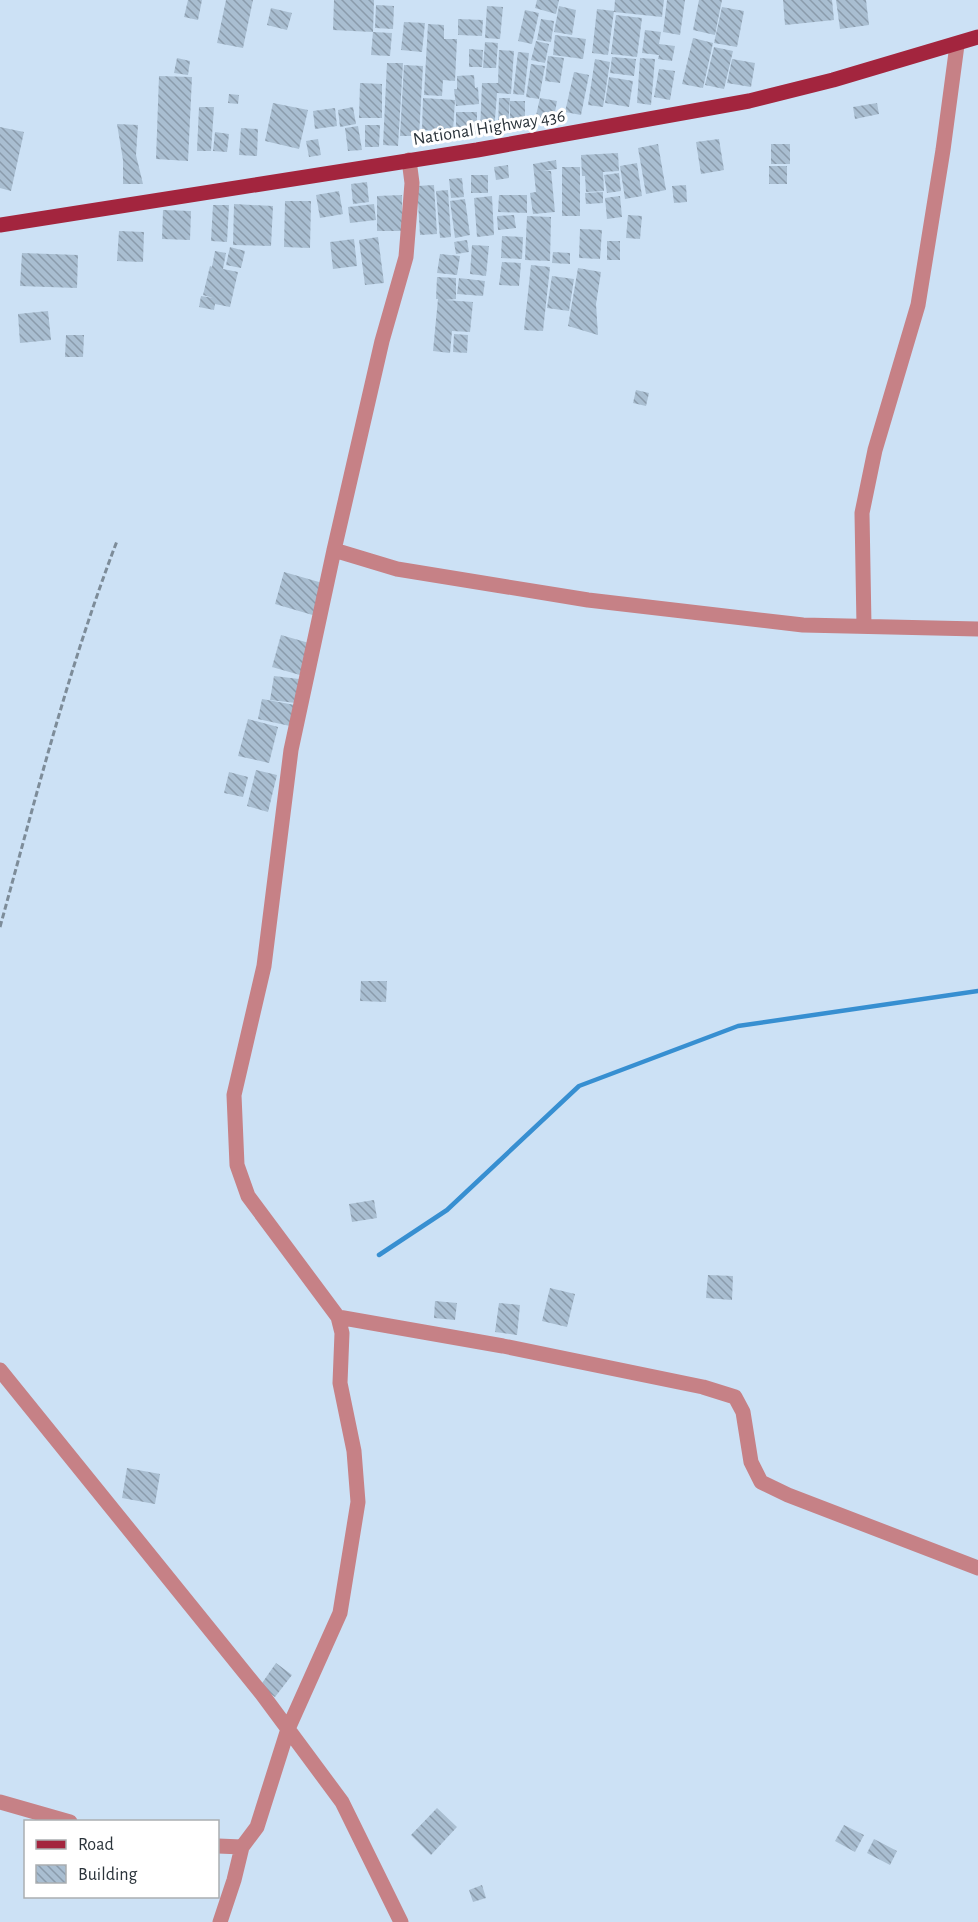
<svg xmlns="http://www.w3.org/2000/svg" width="978" height="1922" viewBox="0 0 978 1922" font-family="'Alegreya Sans',sans-serif">
<style>
.lines{fill:none;stroke-linecap:round;stroke-linejoin:round}
.stream{stroke:#378fd1;stroke-width:4.5}
.building{fill:url(#building-back-hatch)}
.path{stroke:#7d8c99;stroke-width:3;stroke-dasharray:6 3;stroke-linecap:butt}
.street{stroke:#c68186;stroke-width:15}
.primary{stroke:#a3253e;stroke-width:15}
.labels{text-anchor:middle;stroke-width:6;stroke-linejoin:round;paint-order:stroke}
.street-label{font-size:18px;fill:#2b343b;stroke:#fff}
</style>
<defs>
<pattern id="building-back-hatch" width="6" height="6" patternUnits="userSpaceOnUse" patternTransform="scale(1.5)"><rect width="6" height="6" fill="#a9bed1"/><path d="M-1 5l2 2M0 0l6 6M5-1l2 2" fill="none" stroke="#8a9bab"/></pattern>
</defs>
<rect width="100%" height="100%" fill="#cce1f5"/>
<g class="lines">
<path class="stream" d="M379 1255 447 1210 579 1086 738 1026 978 991"/>
</g>
<path class="building" d="M188 0H202L198 20 184 17Z
M226 0H253L243 48 217 43Z
M334 0H374L373 32 333 30Z
M537 0H559L556 14 535 8Z
M615 0H664L662 17 614 12Z
M667 0H685L680 35 663 32Z
M699 0H722L715 35 693 30Z
M783 0H832L834 20 785 25Z
M836 0H866L869 25 840 29Z
M376 5 394 6 393 29 375 28Z
M487 6 503 7 500 39 485 38Z
M559 6 576 10 572 35 554 32Z
M722 7 744 11 737 47 714 43Z
M271 8 292 13 287 30 267 25Z
M597 9 614 11 608 55 592 53Z
M525 10 539 13 532 44 518 41Z
M616 15 642 18 637 57 611 54Z
M458 19 483 20 482 36 458 35Z
M541 19 554 21 551 42 537 40Z
M404 22 425 23 422 52 401 50Z
M428 24 444 25V39H457L455 81 443 80 442 96 424 95Z
M645 30 661 32 659 44 675 46 672 61 658 59 659 55 642 53Z
M373 32 392 33 390 56 371 55Z
M555 35 586 39 583 59 553 55Z
M693 38 713 43 703 88 682 84Z
M536 41 549 44 545 63 531 60Z
M485 42 498 43 496 68H483Z
M714 47 733 51 724 89 705 85Z
M469 49 483 50 482 67H469Z
M499 50 514 51 511 94 497 93 494 132 480 131 482 83H498Z
M518 52 529 53 524 95 513 94Z
M548 56 564 58 560 83 545 81Z
M612 57 636 59 634 76 610 73Z
M177 58 190 61 188 75 174 73Z
M640 58 655 59 651 105 637 103Z
M595 59 610 62 603 107 588 105Z
M732 59 755 63 751 87 727 83Z
M387 63H403L398 146 383 145Z
M531 64 545 66 539 99 526 97Z
M404 65 423 66 419 136H400Z
M659 69 675 71 670 100 654 97Z
M574 72 589 75 581 115 565 112Z
M474 75 475 88 478 87 479 104 456 106 454 89H457V76Z
M159 76 192 77 188 161 156 159Z
M609 77 633 81 629 107 605 103Z
M360 83 382 84V118H359Z
M229 94 239 95 238 104 228 103Z
M423 98 455 100 453 131 422 130Z
M499 98H510L508 128 498 127Z
M540 98 557 101 553 123 535 120Z
M510 101H525V126H510Z
M273 103 308 110 299 149 265 141Z
M877 103 879 114 855 119 853 107Z
M199 107H214L211 151H197Z
M353 107 356 124 340 127 338 110Z
M335 108 337 126 315 129 313 111Z
M456 112H477V136H456Z
M117 124 138 125 136 155 143 184H123V160Z
M365 125H380L379 147H365Z
M358 126 362 150 348 151 345 128Z
M0 127 24 132 11 191 0 188Z
M241 128 258 129 257 156 239 155Z
M215 132 229 134 227 152 213 151Z
M318 139 321 155 309 157 306 141Z
M719 139 724 170 701 174 696 142Z
M658 144 666 190 646 194 638 148Z
M771 144H790V164H771Z
M618 153 619 171 603 172 604 191 586 192 585 176H582L581 155Z
M556 160 557 169 543 171H551L555 212 533 214 530 193 536 192 533 164Z
M637 163 642 196 625 199 620 166Z
M508 165 509 178 496 180 494 167Z
M769 166H787V184H769Z
M562 167H580V216H562Z
M619 173 621 191 607 193 604 175Z
M471 175H488V193H471Z
M462 178 464 197 451 198 449 179Z
M367 182 369 202 353 204 351 184Z
M434 185 437 234 420 235 417 186Z
M686 185 687 202 674 203 672 186Z
M448 190 451 237 440 238 436 191Z
M339 191 343 214 320 218 316 195Z
M603 192V203L586 204 585 193Z
M402 195V231H377V196Z
M499 195H527V213L498 212Z
M492 196 494 235 477 237 474 198Z
M620 196 622 217 607 219 605 198Z
M465 199 470 235 455 238 450 201Z
M285 201H311L310 248 284 247Z
M234 204 273 206 271 246 233 245Z
M374 204 376 220 350 223 348 207Z
M213 205H229L227 242 211 241Z
M163 210 191 211 190 240 162 239Z
M514 215 516 228 498 230 497 216Z
M628 215 642 216 640 239 626 238Z
M527 216 551 217 550 261 525 260Z
M580 229 602 230 600 259 579 258Z
M119 231 144 232 143 262 117 261Z
M502 236 523 237 522 259 501 258Z
M378 237 384 283 365 285 359 240Z
M354 239 357 266 333 269 330 242Z
M467 240 469 252 456 254 454 242Z
M607 241H620V260H607Z
M472 245 489 246 486 276 470 274Z
M230 247 245 251 241 268 226 265Z
M215 251 226 253 223 269 238 272 230 307 215 304 214 310 199 307 201 296 213 298 203 295 210 266 212 267Z
M553 252 570 253V264L552 263Z
M22 253 78 255 77 288 20 286Z
M440 254 460 256 457 275 437 273Z
M502 262 521 263 519 286 499 285Z
M531 265 550 267 543 331 524 330Z
M578 268 601 272 596 304 598 335 568 326Z
M552 276 574 279 569 311 547 308Z
M437 277 456 278V299L445 300 473 302 470 332 452 331 450 353 433 351 438 299H436Z
M459 278 485 281 483 296 457 294Z
M48 311 51 340 20 343 18 314Z
M454 334 468 335 467 353 453 352Z
M66 335H84L83 357H65Z
M636 390 649 393 646 406 633 403Z
M284 572 326 584 316 616 275 604Z
M281 635 309 643 300 675 272 667Z
M274 676 299 679 296 703 270 700Z
M262 699 295 705 290 726 258 719Z
M248 719 278 727 269 763 238 756Z
M256 770 277 775 268 812 247 806Z
M229 772 248 777 243 797 224 793Z
M361 981H387L386 1002 360 1001Z
M374 1200 377 1218 352 1222 349 1204Z
M708 1275 733 1276 732 1300 706 1298Z
M550 1288 575 1294 567 1327 542 1321Z
M435 1301 457 1303 455 1320 434 1318Z
M499 1303 520 1305 517 1335 495 1332Z
M127 1468 160 1474 155 1504 122 1498Z
M276 1663 292 1675 275 1697 260 1686Z
M437 1808 457 1827 431 1855 411 1835Z
M844 1825 864 1835 855 1852 835 1841Z
M874 1839 897 1851 890 1865 867 1853Z
M482 1885 486 1898 473 1902 469 1890Z"/>
<g class="lines">
<path class="path" d="M0 927C36 797 69 666 117 541"/>
<path class="street" d="M334 550 397 569 588 600 803 625 978 629
M864 626 862 513 875 450 918 305 943 150 957 45
M338 1317 503 1346 703 1387 735 1397 743 1412 751 1462 761 1482 788 1495 978 1568
M0 1370 262 1694 342 1802 401 1922
M0 1802 70 1822
M218 1846 242 1847 257 1827 288 1729 340 1613 358 1502 354 1451 340 1383 342 1333 338 1317 248 1196 237 1165 234 1095 264 966 291 750 334 550 382 341 406 257 412 183 409 160
M220 1922 234 1880 242 1847"/>
<path class="primary" d="M0 225 477 150 749 101 833 80 978 37"/>
</g>
<g class="labels">
<g class="street-label">
<text transform="translate(489 127) rotate(-9)" y="6">National Highway 436</text>
</g>
</g>
<rect x="24" y="1820" width="195" height="78" fill="#ffffff" stroke="#aaaeb1" stroke-width="1.5"/>
<rect x="36" y="1840" width="30" height="9" fill="#a3253e" stroke="#aaaeb1" stroke-width="1.5"/>
<text x="78" y="1850" font-size="18" fill="#2b343b">Road</text>
<rect x="36" y="1865" width="30" height="18" fill="url(#building-back-hatch)" stroke="#aaaeb1" stroke-width="1.5"/>
<text x="78" y="1880" font-size="18" fill="#2b343b">Building</text>
</svg>
